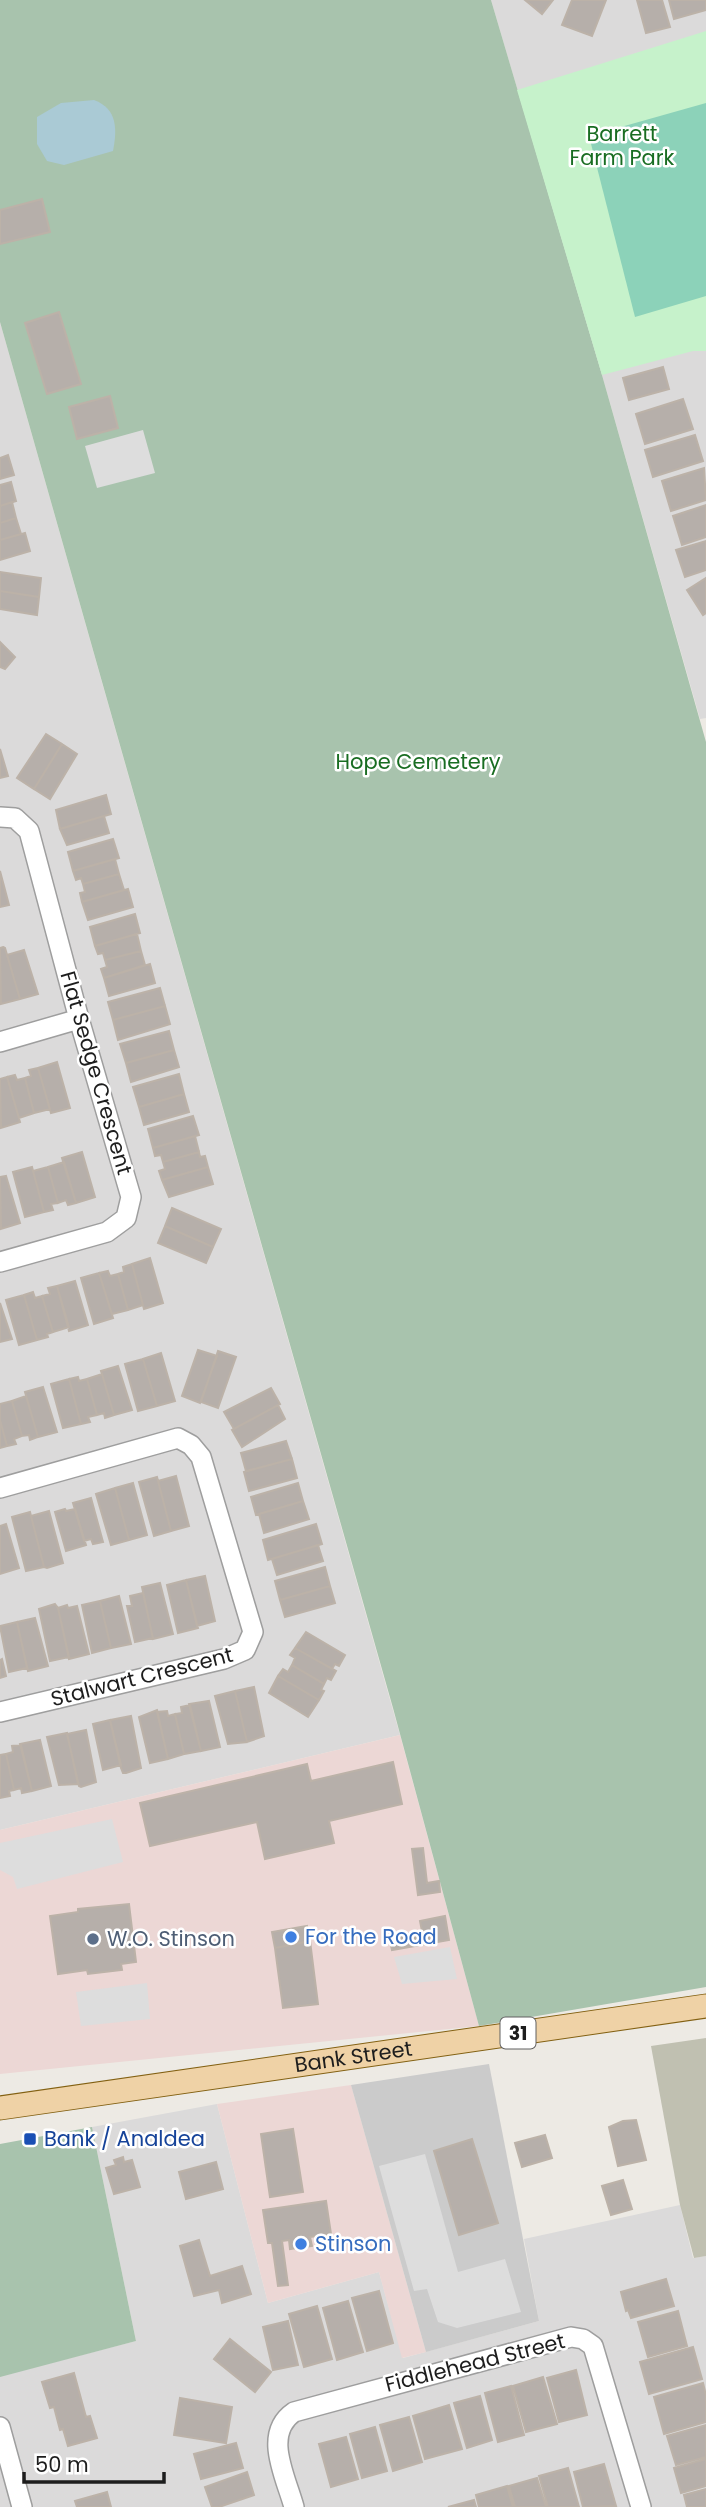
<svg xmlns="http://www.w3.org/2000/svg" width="706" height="2507" viewBox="0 0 706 2507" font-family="Poppins,sans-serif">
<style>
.residential{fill:#dbdada}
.commercial{fill:#ecd7d5}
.religious{fill:#cbcbcb}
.construction{fill:#c0c0b1}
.cemetery{fill:#a8c3ad}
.park{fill:#c6f2cb}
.pitch{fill:#8cd2b9}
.parking{fill:#ddd}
.water{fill:#aacad5}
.building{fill:#b6afaa;stroke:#bcb2a8;stroke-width:2}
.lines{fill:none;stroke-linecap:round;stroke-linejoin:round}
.minor-casing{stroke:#9e9e9e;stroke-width:22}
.major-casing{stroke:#836113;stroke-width:25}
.minor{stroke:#fff;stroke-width:19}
.major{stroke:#efd2a6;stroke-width:23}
.shop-dot{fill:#3f7fe0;stroke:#fff;stroke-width:2.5}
.service-dot{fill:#5c6f8a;stroke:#fff;stroke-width:2.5}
.transit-dot{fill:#1a4fb4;stroke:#fff;stroke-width:2.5}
.labels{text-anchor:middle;stroke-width:5;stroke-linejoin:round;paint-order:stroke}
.shield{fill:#fff;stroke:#616161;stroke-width:2}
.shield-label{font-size:19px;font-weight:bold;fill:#1d1d1d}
.park-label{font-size:21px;fill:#196d22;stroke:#fff}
.street-label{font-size:21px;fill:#1d1d1d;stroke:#fff}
.shop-label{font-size:21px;fill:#366cbe;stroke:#fff;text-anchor:start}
.service-label{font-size:21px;fill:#4e5e75;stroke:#fff;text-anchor:start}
.transit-label{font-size:21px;fill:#164399;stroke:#fff;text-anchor:start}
</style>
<rect width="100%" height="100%" fill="#edeae4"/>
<path class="residential" d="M491 0H706V718L700 719 602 375Z
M0 322 400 1735 0 1830Z
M217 2104 268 2303 379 2272 403 2358 539 2321 524 2239 680 2205 693 2258 706 2256V2507H0V2376L136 2341 92 2127Z"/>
<path class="commercial" d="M400 1735 479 2026 0 2074V1830Z
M351 2085 426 2352 402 2358 379 2272 268 2303 217 2104Z"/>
<path class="religious" d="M489 2064 539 2321 426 2352 351 2085Z"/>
<path class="construction" d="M706 2038V2256L694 2258 680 2205 651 2046Z"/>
<path class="cemetery" d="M0 0H491L602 375 706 742V1987L479 2026 393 1708 0 322Z
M92 2127 136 2341 0 2377V2144Z"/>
<path class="park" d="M706 31V351H693L602 375 517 90Z"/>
<path class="pitch" d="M706 103V296L635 317 589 136Z"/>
<path class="parking" d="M143 430 155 473 97 488 85 446Z
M112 1819 123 1862 17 1889 13 1877 0 1870V1843Z
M450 1947 457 1979 402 1984 394 1957Z
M147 1983 150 2019 81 2026 76 1992Z
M425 2154 458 2272 505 2259 521 2312 457 2328 438 2322 427 2289 414 2291 379 2166Z"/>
<path class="water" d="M94 100C118 109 117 130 113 151L64 165 47 161 37 144V117L61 103Z"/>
<path class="building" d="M525 0H553L542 14Z
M572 0H606L592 36 562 25Z
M637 0H662L670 27 646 33Z
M669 0H706V10L674 19Z
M42 199 50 232 0 244V210Z
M59 312 81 384 47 394 25 323Z
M663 367 669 389 629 400 623 378Z
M110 396 118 428 77 439 69 407Z
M683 399 693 429 645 444 636 414Z
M695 435 703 461 653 477 645 450Z
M8 455 14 475 0 479V458Z
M704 468 706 500 671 511 662 481Z
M11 482 16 501 0 506V485Z
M12 502 16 518 0 523V506Z
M706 505V537L682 545 673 516Z
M16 518 21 534 0 540V523Z
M25 533 30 551 0 560V540Z
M706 541V570L685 577 676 550Z
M0 572 41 578 39 597 0 591Z
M706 578V613L703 615 687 590Z
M0 591 39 597 37 615 0 609Z
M0 642 15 657 5 669 0 667Z
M46 734 62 744 34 789 17 778Z
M62 744 77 754 50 799 34 789Z
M0 749 8 776 0 778Z
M106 795 111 814 60 829 56 810Z
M104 816 109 833 67 845 60 829Z
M113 839 119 858 73 871 68 852Z
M115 859 119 874 83 884 81 878 76 880 73 871Z
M0 871 9 905 0 907Z
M119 874 124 890 82 902 80 893 85 892 83 884Z
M128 889 133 907 88 920 82 902Z
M135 914 140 933 95 946 90 927Z
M137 934 141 951 105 960 103 953 98 954 95 946Z
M3 947 5 948 20 999 1 1004 0 948Z
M24 950 38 994 20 999 7 955Z
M141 951 145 965 104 978 101 969 107 967 105 960Z
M150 964 155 983 109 996 104 978Z
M160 988 165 1006 113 1020 108 1002Z
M165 1006 170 1024 118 1040 113 1020Z
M169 1031 174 1050 126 1063 120 1044Z
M174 1050 179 1067 131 1082 126 1063Z
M57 1062 70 1108 51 1113 38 1068Z
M38 1068 50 1109 34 1113 25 1078 31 1076 29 1070Z
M179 1074 184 1094 139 1107 133 1087Z
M15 1075 17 1080 25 1078 34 1113 19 1118 7 1077Z
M7 1077 20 1122 1 1128 0 1079Z
M184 1094 189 1112 144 1125 139 1107Z
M193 1116 199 1135 153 1148 148 1129Z
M195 1136 199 1152 163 1162 161 1155 155 1156 153 1148Z
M82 1152 95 1197 76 1203 62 1158Z
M199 1152 200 1157 205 1156 208 1167 162 1180 159 1171 165 1169 163 1162Z
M64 1162 76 1203 68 1205 66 1200 58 1203 48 1167Z
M32 1167 44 1212 25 1217 13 1172Z
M48 1167 58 1203 51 1204 53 1210 44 1212 33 1171Z
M208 1167 213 1184 169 1197 162 1180Z
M6 1176 20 1223 1 1229 0 1177Z
M172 1208 221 1229 213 1247 165 1226Z
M165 1226 213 1247 206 1263 158 1243Z
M150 1258 163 1303 144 1309 132 1264Z
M132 1264 143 1305 128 1310 118 1274 124 1272 123 1267Z
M108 1271 110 1276 118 1274 128 1310 112 1314 99 1273Z
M99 1273 113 1318 94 1324 81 1278Z
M75 1281 88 1325 69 1331 57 1286Z
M57 1286 69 1327 53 1332 42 1296 50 1294 48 1288Z
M33 1292 35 1298 42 1296 53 1332 47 1334 48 1337 37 1340 24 1295Z
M24 1295 37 1340 19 1345 6 1300Z
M0 1303 12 1339 0 1342Z
M198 1350 217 1356 200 1403 182 1396Z
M218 1351 236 1357 218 1408 201 1402Z
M161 1353 175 1401 157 1406 143 1359Z
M143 1359 157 1406 138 1411 125 1364Z
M118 1366 132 1410 114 1415 101 1371Z
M102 1374 114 1415 105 1418 104 1413 97 1415 87 1379Z
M78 1377 79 1381 87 1379 97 1415 88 1417 90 1422 81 1424 69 1379Z
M69 1379 81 1424 63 1428 51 1384Z
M43 1387 57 1432 38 1437 25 1392Z
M271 1388 280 1404 234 1429 224 1412Z
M26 1396 38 1437 30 1440 29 1435 22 1436 12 1401Z
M12 1401 22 1436 14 1439 16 1444 7 1446 0 1420V1404Z
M278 1405 285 1419 242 1447 232 1430Z
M0 1420 7 1446 0 1448Z
M286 1441 292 1459 246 1471 241 1453Z
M292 1459 297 1478 249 1491 244 1472Z
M176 1476 189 1526 171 1531 158 1481Z
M157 1477 171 1531 154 1536 139 1482Z
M133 1483 147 1535 129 1540 115 1488Z
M298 1483 303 1501 256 1515 251 1497Z
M115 1488 129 1540 111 1545 96 1494Z
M91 1498 103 1542 93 1544 91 1539 84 1541 73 1503Z
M303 1501 309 1519 264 1533 259 1514Z
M65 1509 66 1511 75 1509 86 1545 66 1551 55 1512Z
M49 1511 63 1563 47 1568 44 1567 31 1516Z
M30 1512 44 1567 26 1571 12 1517Z
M6 1524 19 1568 0 1574V1526Z
M316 1524 322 1544 268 1560 263 1540Z
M318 1545 323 1561 277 1575 272 1559Z
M325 1567 330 1586 280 1600 275 1581Z
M205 1576 215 1621 197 1626 186 1580Z
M186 1580 198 1628 178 1633 167 1585Z
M160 1583 173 1634 153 1639 142 1587Z
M330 1586 335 1603 285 1617 280 1600Z
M143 1593 153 1638 135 1642 127 1606H132L130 1596Z
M119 1596 131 1644 111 1648 100 1601Z
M100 1601 111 1648 92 1653 82 1605Z
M55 1604 58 1608 69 1657 50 1661 39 1609Z
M67 1605 68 1608 77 1606 89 1654 69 1659 58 1608Z
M35 1618 48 1666 28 1671 17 1622Z
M17 1622 27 1668 9 1672 0 1626Z
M306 1632 345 1655 339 1666 335 1664 332 1669 295 1648Z
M295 1648 336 1671 331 1680 327 1678 324 1684 292 1665 295 1658 290 1655Z
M2 1659 6 1676 0 1678V1660Z
M292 1665 324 1684 321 1690 324 1691 319 1700 278 1676 283 1669 288 1672Z
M278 1676 319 1700 308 1717 269 1693Z
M254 1687 264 1736 247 1742 235 1691Z
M235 1691 247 1742 228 1744 215 1696Z
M209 1701 220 1747 201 1751 189 1704Z
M190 1705 201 1751 184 1754 175 1714 182 1713 181 1707Z
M157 1710 168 1759 150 1763 139 1717Z
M167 1711 168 1716 175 1714 184 1754 168 1759 157 1712Z
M131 1716 141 1768 126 1773H123L121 1768 110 1720Z
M110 1720 121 1765 103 1770 93 1724Z
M86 1730 96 1782 81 1787 79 1786 67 1734Z
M67 1733 78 1784 59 1785 47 1737Z
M40 1740 51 1786 32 1791 20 1744Z
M21 1745 32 1791 22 1793 21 1788 14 1790 6 1754 13 1752 12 1746Z
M6 1754 14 1790 9 1791 10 1796 0 1798V1755Z
M393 1762 402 1804 329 1821 334 1843 265 1859 257 1822 150 1846 140 1803 307 1764 311 1781Z
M423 1848 427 1883 439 1881 440 1892 418 1895 412 1849Z
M129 1904 136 1962 121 1964 122 1970 88 1974 87 1970 58 1974 50 1916 78 1912V1909Z
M445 1916 449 1940 392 1950 389 1937 422 1931 420 1921Z
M307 1926 310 1941 275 1948 272 1932Z
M310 1941 318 2004 283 2008 275 1948Z
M636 2120 646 2160 618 2166 609 2127 623 2121Z
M293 2129 303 2192 270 2197 261 2134Z
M545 2135 552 2158 522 2167 515 2143Z
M472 2139 498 2223 459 2235 434 2151Z
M123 2157 124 2162 132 2160 140 2187 114 2194 106 2168 116 2165 114 2160Z
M216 2162 223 2189 186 2199 179 2172Z
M623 2180 632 2209 611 2215 602 2186Z
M326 2201 331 2234 310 2237 312 2246 290 2249 289 2240 282 2241 288 2285 278 2286 272 2243H268L263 2210Z
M199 2240 210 2276 242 2266 251 2294 222 2303 219 2290 194 2296 180 2246Z
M666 2279 674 2306 631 2318 628 2310 626 2311 621 2292Z
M379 2291 393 2343 367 2351 352 2298Z
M348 2301 363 2352 337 2360 323 2308Z
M317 2306 332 2359 304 2367 289 2314Z
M678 2311 687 2346 648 2357 638 2322Z
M288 2321 298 2365 273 2370 263 2327Z
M230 2339 271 2372 255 2392 214 2359Z
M693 2347 702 2379 649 2394 640 2362Z
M576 2370 587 2415 559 2422 547 2378Z
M74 2373 86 2417 90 2416 97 2438 68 2446 63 2429 60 2430 54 2407 50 2408 42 2382Z
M543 2377 557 2424 526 2432 513 2386Z
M703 2383 706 2395V2422L664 2434 654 2397Z
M511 2386 524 2435 498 2442 485 2393Z
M480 2396 492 2440 467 2448 454 2403Z
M180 2398 232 2407 226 2443 174 2435Z
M449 2405 462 2449 425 2459 413 2416Z
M409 2417 422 2462 393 2471 380 2425Z
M706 2425V2457L676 2465 667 2436Z
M375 2427 387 2471 362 2478 350 2434Z
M346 2437 358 2479 331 2487 319 2444Z
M236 2443 243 2468 201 2479 194 2454Z
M706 2459V2486L681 2493 674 2468Z
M604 2464 616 2506 583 2507 574 2472Z
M568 2468 579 2507H548L539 2476Z
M247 2472 254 2495 219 2507H212L205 2487Z
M537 2478 546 2507H515L509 2486Z
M507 2486 513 2507H479L476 2495Z
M706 2489V2507H687L684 2495Z
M107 2492 111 2507H77L75 2501Z
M474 2500 476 2507H448Z"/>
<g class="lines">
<g class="minor-casing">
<path id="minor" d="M0 817 15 818 29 831 79 1019 131 1197 126 1218 107 1232 0 1262
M0 1042 79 1019
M0 1488 178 1438 191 1445 201 1457 253 1632 245 1650 224 1659 0 1712
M0 2427 22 2507
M294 2507C286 2477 262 2434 294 2412L571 2337 583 2339 593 2346 641 2507"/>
</g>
<g class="major-casing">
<g id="major">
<path id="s1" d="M0 2108 706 2006"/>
</g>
</g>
<use href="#minor" class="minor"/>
<use href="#major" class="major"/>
</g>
<g class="shop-dot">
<circle cx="291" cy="1937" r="7"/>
<circle cx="301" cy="2244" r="7"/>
</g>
<circle class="service-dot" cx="93" cy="1939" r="7"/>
<rect class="transit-dot" x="23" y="2132" width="14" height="14" rx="3.5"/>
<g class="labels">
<rect class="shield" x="500.5" y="2017.5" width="35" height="31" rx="5"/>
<g class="shield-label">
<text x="518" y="2040">31</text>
</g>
<g class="park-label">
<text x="622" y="141">Barrett<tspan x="622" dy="24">Farm Park</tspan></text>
<text x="418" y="769">Hope Cemetery</text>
</g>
<g class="street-label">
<text transform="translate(96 1073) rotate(74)" y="7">Flat Sedge Crescent</text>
<text transform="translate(142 1677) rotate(-14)" y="7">Stalwart Crescent</text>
<text dy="7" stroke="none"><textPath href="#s1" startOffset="357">Bank Street</textPath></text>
<text transform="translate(475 2363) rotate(-14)" y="7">Fiddlehead Street</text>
</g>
<g class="shop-label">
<text x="305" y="1944">For the Road</text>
<text x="315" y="2251">Stinson</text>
</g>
<g class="service-label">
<text x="107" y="1946">W.O. Stinson</text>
</g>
<g class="transit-label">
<text x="44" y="2146">Bank / Analdea</text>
</g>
</g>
<path d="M24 2472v10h140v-10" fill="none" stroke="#1d1d1d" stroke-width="3.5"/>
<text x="35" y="2472" font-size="21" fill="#1d1d1d" stroke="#ffffff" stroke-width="5" paint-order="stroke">50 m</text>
</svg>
